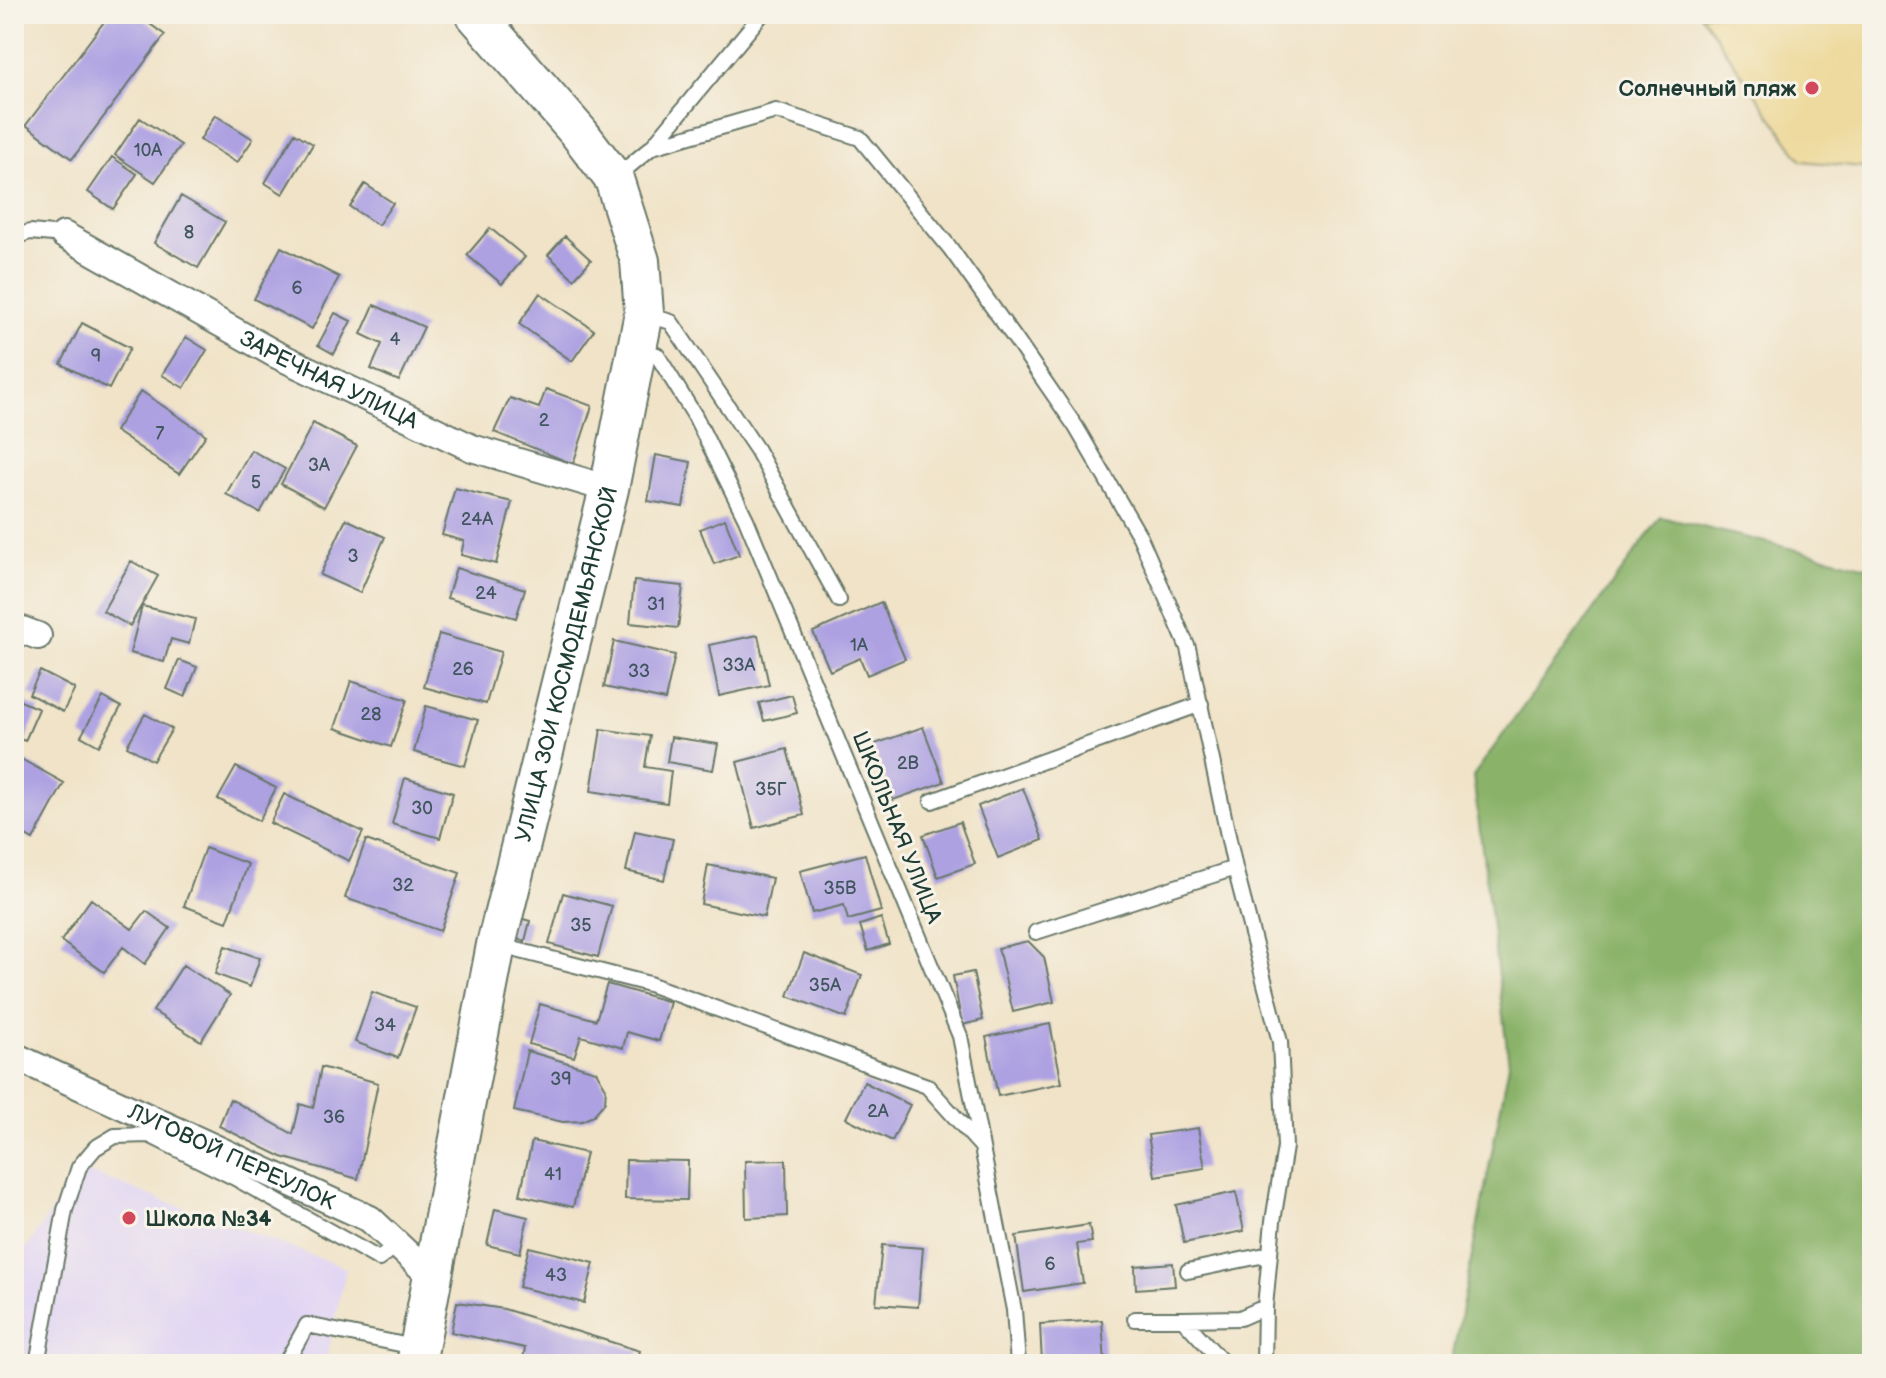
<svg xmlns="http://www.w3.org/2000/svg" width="1886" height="1378" viewBox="0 0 1886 1378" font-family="'Balsamiq Sans',sans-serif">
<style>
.built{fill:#e0d4f4}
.forest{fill:#8ab269;stroke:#54784e;stroke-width:2}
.sand{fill:#eeda9e;stroke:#868c69;stroke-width:2}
.building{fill:#ada1e2}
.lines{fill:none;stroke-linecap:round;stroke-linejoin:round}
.lane-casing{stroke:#687768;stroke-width:18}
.street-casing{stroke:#687768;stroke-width:30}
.secondary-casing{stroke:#687768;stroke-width:42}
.lane{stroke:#fff;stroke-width:14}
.street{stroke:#fff;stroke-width:26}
.secondary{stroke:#fff;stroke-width:38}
.poi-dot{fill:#d1495b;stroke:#f7f3e8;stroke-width:3}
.labels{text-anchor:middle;stroke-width:6;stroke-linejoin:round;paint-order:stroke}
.number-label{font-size:18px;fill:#425660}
.poi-label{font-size:22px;font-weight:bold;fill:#1f3d34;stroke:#f7f3e8;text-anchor:end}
.street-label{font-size:22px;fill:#1f3d34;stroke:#f7f3e8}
</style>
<rect width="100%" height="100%" fill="#f7f3e8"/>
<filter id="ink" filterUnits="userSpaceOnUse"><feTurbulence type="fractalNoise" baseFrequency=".0125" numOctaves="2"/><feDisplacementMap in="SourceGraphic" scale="16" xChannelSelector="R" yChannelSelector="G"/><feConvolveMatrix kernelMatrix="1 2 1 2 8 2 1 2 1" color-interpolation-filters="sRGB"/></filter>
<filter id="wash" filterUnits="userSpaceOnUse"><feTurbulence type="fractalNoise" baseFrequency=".006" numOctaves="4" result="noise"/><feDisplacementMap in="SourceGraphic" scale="32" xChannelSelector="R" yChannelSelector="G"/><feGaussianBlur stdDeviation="1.8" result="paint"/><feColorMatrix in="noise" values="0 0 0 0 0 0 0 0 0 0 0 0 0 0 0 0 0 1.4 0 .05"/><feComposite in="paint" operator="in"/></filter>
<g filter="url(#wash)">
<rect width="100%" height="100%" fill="#f0e3c8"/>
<path class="built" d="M79 1169 346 1268 326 1364H14V1267Z"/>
<path class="forest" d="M1661 517 1872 568V1364H1451L1509 1064 1473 776Z"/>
<path class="sand" d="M1700 14H1872V168L1802 161Z"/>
<g id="blocks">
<path class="building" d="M110 14H136L165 35 72 159 26 125Z
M215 115 253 139 237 163 200 140Z
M140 118 181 145 155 182 115 155Z
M295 133 313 144 283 194 265 183Z
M112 157 137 174 113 209 88 192Z
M365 184 393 203 378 225 350 207Z
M181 196 225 222 198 268 154 243Z
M490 228 525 257 502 284 467 255Z
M565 236 591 260 574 279 548 255Z
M281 247 339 277 312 329 254 299Z
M540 293 594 330 572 361 519 324Z
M374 305 424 327 399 381 371 369 382 344 361 334Z
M335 313 351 321 334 354 318 345Z
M82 323 130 348 109 389 61 364Z
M186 337 207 350 184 388 162 375Z
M546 389 592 406 573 464 494 432 510 398 539 408Z
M141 391 206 435 179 474 115 431Z
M313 423 357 446 324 507 281 484Z
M251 450 285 469 260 513 226 494Z
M656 455 691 462 683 507 648 501Z
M455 488 512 502 496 564 461 555 464 541 442 535Z
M346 519 385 537 360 593 320 575Z
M725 519 739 555 714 564 700 529Z
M131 561 158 576 130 626 103 611Z
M456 568 525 589 516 618 447 598Z
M634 581 683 586 678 628 630 623Z
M881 602 905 659 867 675 860 658 830 671 813 632Z
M142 606 195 619 189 644 171 639 164 662 130 653Z
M439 634 501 652 486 704 424 687Z
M758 635 769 685 719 696 709 645Z
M614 641 675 655 665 700 604 687Z
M179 660 197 667 185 697 167 689Z
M40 671 75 689 63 712 29 694Z
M351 681 407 700 391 747 335 728Z
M792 695 797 713 764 721 759 703Z
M103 697 121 707 99 746 81 736Z
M16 699 39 709 25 741 14 737V705Z
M426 706 478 720 465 766 414 752Z
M145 714 172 729 153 761 127 746Z
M923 727 944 782 893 800 872 745Z
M601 729 650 736 645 767 671 771 667 803 591 791Z
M671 737 718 744 713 770 667 762Z
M787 749 804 815 754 828 737 762Z
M14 755 64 783 33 840 14 829Z
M236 767 276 788 259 821 218 799Z
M405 778 453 793 440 838 392 824Z
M1023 788 1043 840 998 858 978 806Z
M284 794 363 832 349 861 270 823Z
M960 822 975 864 938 877 923 835Z
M635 831 673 839 664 880 626 871Z
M366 840 460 873 440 931 345 898Z
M205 848 248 864 227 922 184 906Z
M865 854 881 911 848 920 844 905 812 913 800 871Z
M708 865 772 878 764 917 701 904Z
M563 893 612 906 598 957 549 944Z
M91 899 132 929 146 911 170 928 145 964 123 947 104 972 61 941Z
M513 916 530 921 525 941 508 937Z
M881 918 889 944 868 951 860 925Z
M1028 941 1044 957 1054 1002 1013 1012 998 948Z
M225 946 260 958 250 987 215 974Z
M804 953 862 975 846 1018 788 996Z
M183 965 230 995 201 1041 153 1011Z
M973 972 983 1020 962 1025 953 976Z
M607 984 670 1002 659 1041 627 1032 623 1048 581 1036 574 1057 529 1044 540 1004 596 1020Z
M372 992 416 1007 398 1058 355 1042Z
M1050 1024 1062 1083 998 1096 986 1037Z
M527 1051 596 1071 606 1088 605 1102 593 1116 582 1121 563 1122 514 1111Z
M321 1067 378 1083 358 1179 282 1157 219 1126 230 1099 293 1134 300 1104 313 1108Z
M864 1082 910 1105 892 1141 846 1118Z
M1198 1128 1205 1168 1155 1176 1148 1135Z
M532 1141 586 1153 573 1207 520 1195Z
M626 1160 688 1161 687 1200 625 1199Z
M786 1160 787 1216 746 1218 745 1161Z
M1236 1192 1244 1231 1184 1243 1176 1205Z
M495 1209 528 1217 520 1253 487 1245Z
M1089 1225 1092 1242 1077 1244 1083 1283 1024 1292 1016 1236Z
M882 1245 923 1248 918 1307 876 1304Z
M529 1247 594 1263 584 1303 519 1287Z
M1173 1263 1175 1286 1136 1289 1135 1266Z
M457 1302 504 1309 640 1351 636 1364H522L525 1348 451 1332Z
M1102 1320 1105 1364H1042L1040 1324Z"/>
</g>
</g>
<g filter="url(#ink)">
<use href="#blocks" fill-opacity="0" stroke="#687768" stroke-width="2"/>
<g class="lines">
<g class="lane-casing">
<path id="lane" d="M652 147 776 111 860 138 950 248 1016 340 1076 427 1140 537 1188 648 1235 868 1280 1042 1285 1147 1273 1221 1265 1307 1264 1364
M615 178 652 147 762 14
M14 237 30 232 64 235
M645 314 671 322 757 450 839 600
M638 349 657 355 695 416 746 519 960 1036 1014 1310 1018 1364
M932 801 1201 704
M1036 932 1235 868
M497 945 649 984 927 1086 982 1147
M1188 1271 1270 1254
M1135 1319H1183L1224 1364
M1183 1319 1240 1318 1265 1307
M37 1364 65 1210 79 1167 95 1148 115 1136 149 1135 235 1178 379 1259 397 1245
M285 1364 307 1325 419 1348"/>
</g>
<g class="street-casing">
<g id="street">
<path id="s1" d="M64 235 275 354 472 448 609 489"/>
<path d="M14 627 38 636"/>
<path id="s2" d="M14 1056 370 1219 434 1279"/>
</g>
</g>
<g class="secondary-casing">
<g id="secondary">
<path id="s3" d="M416 1364 496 945 609 489 644 313 640 261 614 179 579 133 475 14"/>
</g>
</g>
<use href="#lane" class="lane"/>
<use href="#street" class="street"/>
<use href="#secondary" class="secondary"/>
</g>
</g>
<g class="poi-dot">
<circle cx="1812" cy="88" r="8"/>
<circle cx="129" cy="1218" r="8"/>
</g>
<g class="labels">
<g class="number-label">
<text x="148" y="156">10А</text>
<text x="189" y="238">8</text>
<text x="297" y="294">6</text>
<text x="395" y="345">4</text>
<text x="96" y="362">9</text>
<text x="544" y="426">2</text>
<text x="160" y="439">7</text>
<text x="319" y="471">3А</text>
<text x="256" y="488">5</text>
<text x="477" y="525">24А</text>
<text x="353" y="562">3</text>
<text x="486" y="599">24</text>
<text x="656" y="610">31</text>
<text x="859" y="651">1А</text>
<text x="739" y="671">33А</text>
<text x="463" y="675">26</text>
<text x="639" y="677">33</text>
<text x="371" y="720">28</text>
<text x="908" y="769">2В</text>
<text x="771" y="795">35Г</text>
<text x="422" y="814">30</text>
<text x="403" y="891">32</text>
<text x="840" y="894">35В</text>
<text x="581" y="931">35</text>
<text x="825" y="991">35А</text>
<text x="385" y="1031">34</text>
<text x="561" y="1085">39</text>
<text x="878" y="1117">2А</text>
<text x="334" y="1123">36</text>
<text x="553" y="1180">41</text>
<text x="1050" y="1270">6</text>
<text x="556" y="1281">43</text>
</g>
<g class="poi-label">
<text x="1796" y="96">Солнечный пляж</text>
<text x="145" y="1226" text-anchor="start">Школа №34</text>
</g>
<g class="street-label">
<text dy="8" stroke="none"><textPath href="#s1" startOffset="302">ЗАРЕЧНАЯ УЛИЦА</textPath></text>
<text dy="8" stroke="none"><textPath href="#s3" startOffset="716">УЛИЦА ЗОИ КОСМОДЕМЬЯНСКОЙ</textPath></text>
<text transform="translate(898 827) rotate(68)" y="8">ШКОЛЬНАЯ УЛИЦА</text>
<text dy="8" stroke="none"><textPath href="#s2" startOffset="240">ЛУГОВОЙ ПЕРЕУЛОК</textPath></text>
</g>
</g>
<rect width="1886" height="1378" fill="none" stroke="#f7f3e8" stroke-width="48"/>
</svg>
